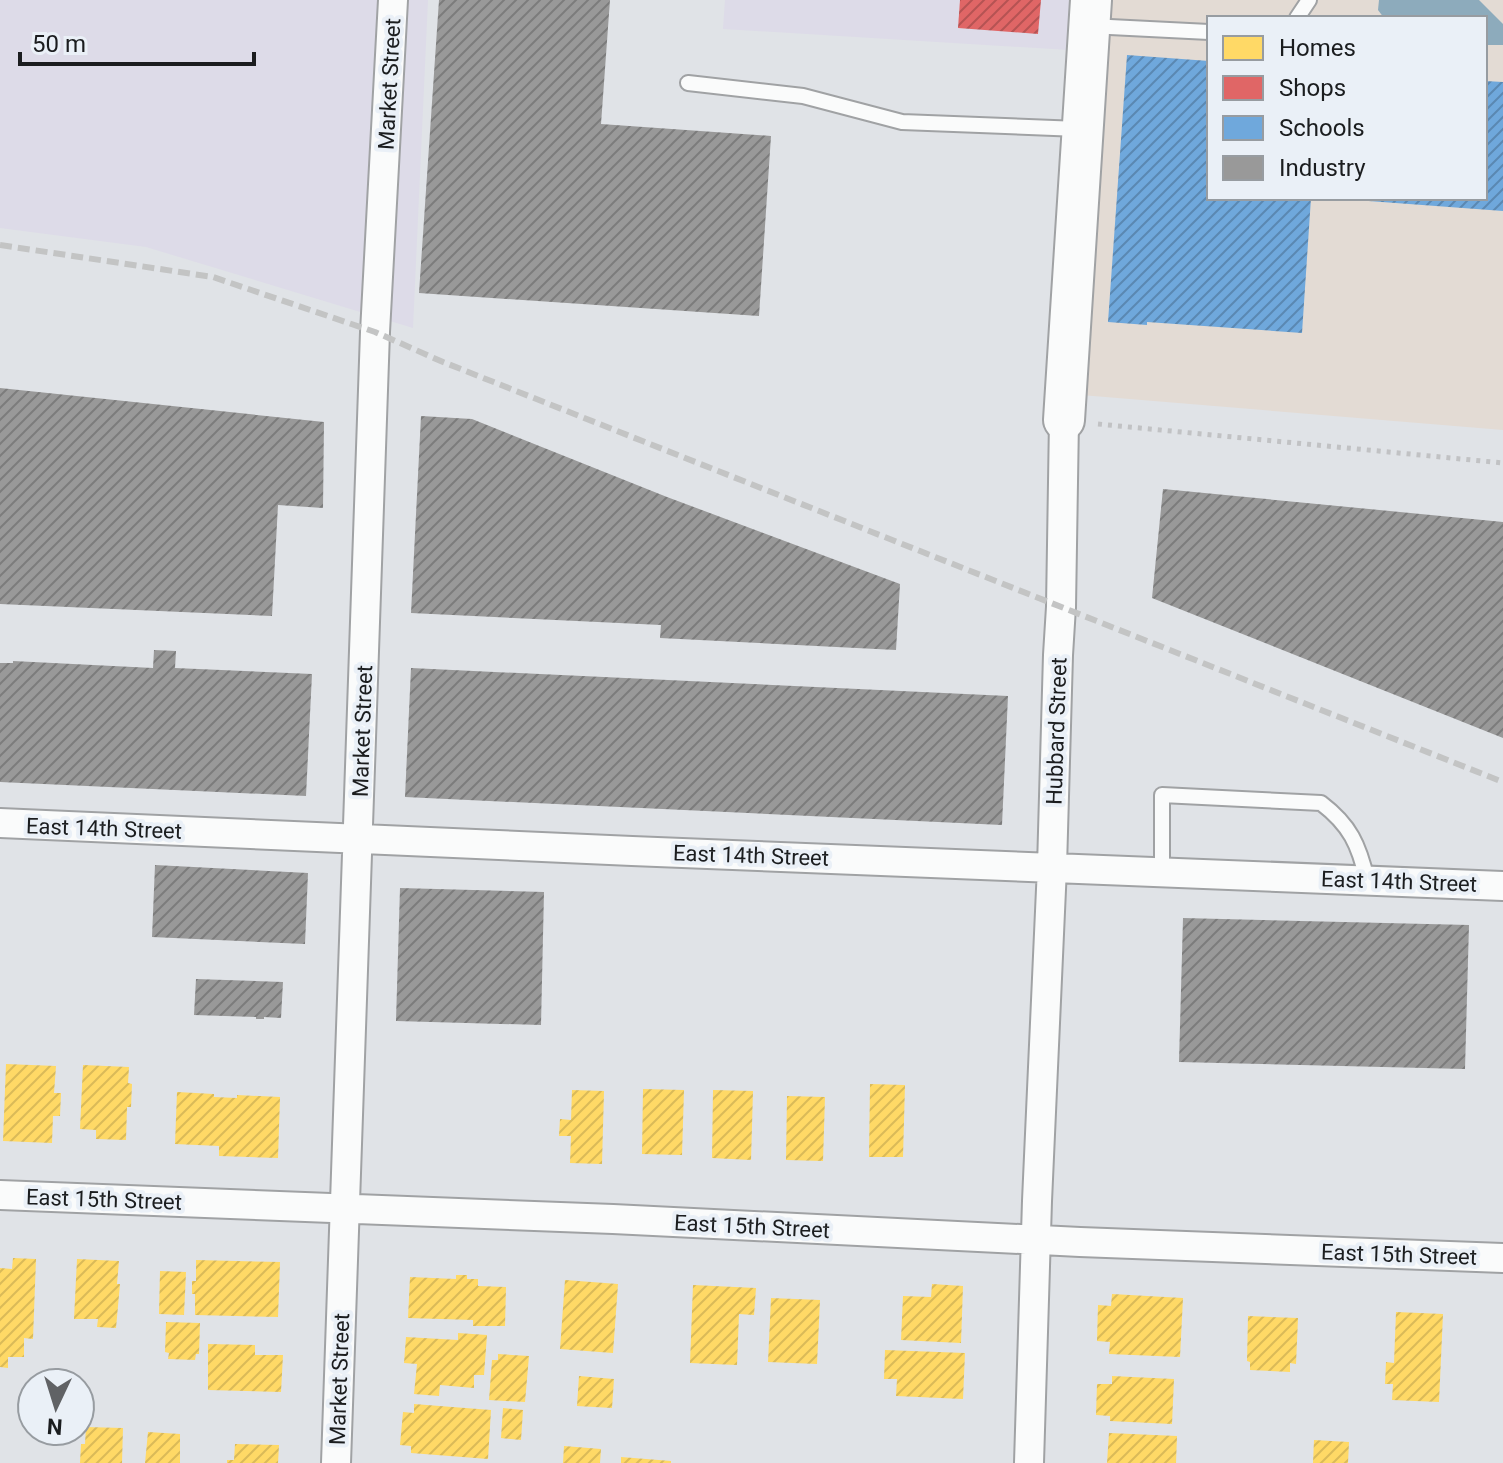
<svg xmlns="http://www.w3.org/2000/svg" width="1503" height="1463" viewBox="0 0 1503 1463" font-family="Roboto,sans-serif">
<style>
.commercial{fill:#dddbe8}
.education{fill:#e3dbd4;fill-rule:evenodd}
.water{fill:#8dabbc}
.homes{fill:url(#homes-hatch)}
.shops{fill:url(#shops-hatch)}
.schools{fill:url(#schools-hatch)}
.industry{fill:url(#industry-hatch)}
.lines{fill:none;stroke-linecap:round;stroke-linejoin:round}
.service-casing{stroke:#a0a2a4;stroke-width:18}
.minor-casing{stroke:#a0a2a4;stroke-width:32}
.secondary-casing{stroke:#a0a2a4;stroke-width:44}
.path{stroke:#c1c2c4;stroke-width:5;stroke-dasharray:4 6;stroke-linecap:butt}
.service{stroke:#fafbfb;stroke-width:14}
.minor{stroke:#fafbfb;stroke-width:28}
.secondary{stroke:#fafbfb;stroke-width:40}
.rail{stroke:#c3c4c4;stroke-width:6;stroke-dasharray:12 6;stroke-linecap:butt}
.labels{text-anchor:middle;stroke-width:8;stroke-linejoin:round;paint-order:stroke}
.street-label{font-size:22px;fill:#1b1d1f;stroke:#eaf0f7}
</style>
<defs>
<pattern id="homes-hatch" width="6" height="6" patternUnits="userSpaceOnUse" patternTransform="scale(2)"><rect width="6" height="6" fill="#ffd966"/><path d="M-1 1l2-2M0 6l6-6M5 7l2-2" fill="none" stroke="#daba58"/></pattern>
<pattern id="shops-hatch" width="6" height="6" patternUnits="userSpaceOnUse" patternTransform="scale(2)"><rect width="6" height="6" fill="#e06666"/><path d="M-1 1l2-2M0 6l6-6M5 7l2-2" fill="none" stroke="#b55353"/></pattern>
<pattern id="schools-hatch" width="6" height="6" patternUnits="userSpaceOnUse" patternTransform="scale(2)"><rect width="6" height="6" fill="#6fa8dc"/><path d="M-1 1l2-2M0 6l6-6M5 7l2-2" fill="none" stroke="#5a88b2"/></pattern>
<pattern id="industry-hatch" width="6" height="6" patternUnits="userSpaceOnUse" patternTransform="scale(2)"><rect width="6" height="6" fill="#999"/><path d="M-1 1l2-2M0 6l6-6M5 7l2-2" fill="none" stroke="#7c7c7c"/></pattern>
</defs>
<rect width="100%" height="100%" fill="#e0e3e7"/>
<path class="commercial" d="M0 0H428L413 328 146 247 0 228Z
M725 0H1105L1102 52 723 29Z"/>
<path class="education" d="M1105 0H1503V430L1081 395ZM1209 18H1485V198H1209Z"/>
<path class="water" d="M1379 0H1479L1503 24V45H1485V18H1384L1378 10Z"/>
<path class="homes" d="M6 1064 56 1066 54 1093H61L60 1116H53L52 1143 3 1141Z
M83 1065 129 1067 128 1083 132 1084 131 1107H127L126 1140 96 1139V1130L80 1129Z
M870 1084 905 1085 903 1157H869Z
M643 1089 684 1090 682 1155 642 1154Z
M572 1090 604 1091 602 1164 570 1163 571 1136H559L560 1119 571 1120Z
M713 1090 753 1091 751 1160 712 1158Z
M177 1092 214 1094V1097L237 1098V1095L280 1097 278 1158 219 1156V1146L175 1144Z
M787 1096 825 1097 823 1161 786 1160Z
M13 1258 36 1259 33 1339 24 1338V1357H8V1368L0 1367V1268L12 1269Z
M77 1259 119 1261 117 1284H120L116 1328 97 1327 98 1319H74Z
M196 1260 280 1262 278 1317 195 1315V1294H192V1281H196Z
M160 1271 186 1272 184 1315 159 1314Z
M456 1275H467V1279H478V1286L506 1287 505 1326H473V1320L408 1318 410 1277 456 1279Z
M565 1280 618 1284 613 1353 560 1349Z
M932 1284 963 1286 961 1343 901 1340 903 1296 931 1297Z
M693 1285 756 1288 754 1315 739 1314 737 1365 690 1363Z
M1112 1294 1183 1298 1180 1357 1109 1354 1110 1342 1097 1341 1098 1305 1111 1306Z
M771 1298 820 1300 817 1364 768 1362Z
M1396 1312 1443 1314 1439 1402 1392 1400 1393 1384H1385L1386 1362 1394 1363Z
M1248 1316 1298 1318 1296 1364 1290 1363V1372L1250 1370V1362L1247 1361Z
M166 1322 200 1323 199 1354H196L195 1360 168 1359 169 1353 165 1352Z
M458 1333 487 1335 484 1375H474V1388L440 1385 439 1396 414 1394 417 1364 404 1363 406 1337 458 1340Z
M208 1344 255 1345V1355H283L281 1392 208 1390Z
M885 1350 965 1353 963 1399 896 1396 897 1379H884Z
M498 1354 529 1356 525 1402 489 1400 492 1360H498Z
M579 1376 614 1379 612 1408 577 1406Z
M1112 1376 1174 1379 1172 1424 1110 1421V1416L1096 1415 1097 1384H1112Z
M414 1404 491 1410 488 1459 411 1453V1446L400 1445 403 1412 414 1413Z
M503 1408 523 1410 521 1440 501 1438Z
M86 1427 123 1428 122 1463H80L81 1444H85Z
M148 1432 180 1434V1463H145Z
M1109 1433 1177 1436 1176 1463H1107Z
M1314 1440 1349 1442 1348 1463H1313Z
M235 1444 279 1445 278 1463H227V1460H234Z
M564 1446 601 1449 600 1463H563Z
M621 1457 671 1461V1463H621Z"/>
<path class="shops" d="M960 0H1041L1038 34 958 28Z"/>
<path class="schools" d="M1127 55 1209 61V198H1311L1302 333 1147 322V325L1108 322Z
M1485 81 1503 82V211L1355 200V198H1485Z"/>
<path class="industry" d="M439 0H610L601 124 771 136 759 316 419 293Z
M0 388 324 422 323 508 278 505 272 616 0 604Z
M421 416 472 419 667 497 900 584 896 650 660 638 661 625 411 613Z
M1163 489 1503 522V738L1152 598Z
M154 650 176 651 175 668 312 674 306 796 0 782V663H13V661L153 668Z
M411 668 1008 696 1002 825 405 797Z
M155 865 308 873 305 944 152 937Z
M400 888 544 892 541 1025 396 1021Z
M1183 918 1469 925 1465 1069 1179 1062Z
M196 979 283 982 281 1018 264 1017V1019H256V1017L194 1015Z"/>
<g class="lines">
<g class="service-casing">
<path id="service" d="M1297 18 1309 0
M1090 26 1209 32
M688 83 803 96 902 122 1079 129
M1162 871V795L1321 803C1350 825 1359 845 1367 880"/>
</g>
<g class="minor-casing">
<path id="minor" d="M0 823 632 851 1503 886
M0 1195 613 1219 1080 1242 1503 1258
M336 1463 375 332 393 0
M1029 1463 1037 1201 1052 867 1058 655 1061 607 1064 420"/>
</g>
<g class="secondary-casing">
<path id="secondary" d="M1064 420 1091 0"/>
</g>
<path class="path" d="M1098 424 1503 463"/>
<use href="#service" class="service"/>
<use href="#minor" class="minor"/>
<use href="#secondary" class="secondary"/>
<path class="rail" d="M0 245 213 277 375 332 443 362 1503 782"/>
</g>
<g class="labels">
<g class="street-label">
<text transform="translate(389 84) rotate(-87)" y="8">Market Street</text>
<text transform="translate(362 731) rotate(-88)" y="8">Market Street</text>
<text transform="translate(1056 731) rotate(-88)" y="8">Hubbard Street</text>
<text transform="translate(104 828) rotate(2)" y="8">East 14th Street</text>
<text transform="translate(751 855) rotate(2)" y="8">East 14th Street</text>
<text transform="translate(1399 881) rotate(2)" y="8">East 14th Street</text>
<text transform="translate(104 1199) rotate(2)" y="8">East 15th Street</text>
<text transform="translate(752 1226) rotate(3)" y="8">East 15th Street</text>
<text transform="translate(1399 1254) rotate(2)" y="8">East 15th Street</text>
<text transform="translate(339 1379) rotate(-88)" y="8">Market Street</text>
</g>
</g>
<rect x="1207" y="16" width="280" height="184" fill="#eaf0f7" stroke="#979ca1" stroke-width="2"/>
<rect x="1223" y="36" width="40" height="24" fill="#ffd966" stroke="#979ca1" stroke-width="2"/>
<text x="1279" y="56" font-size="24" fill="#1b1d1f">Homes</text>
<rect x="1223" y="76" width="40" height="24" fill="#e06666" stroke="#979ca1" stroke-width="2"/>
<text x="1279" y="96" font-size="24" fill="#1b1d1f">Shops</text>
<rect x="1223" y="116" width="40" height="24" fill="#6fa8dc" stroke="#979ca1" stroke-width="2"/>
<text x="1279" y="136" font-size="24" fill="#1b1d1f">Schools</text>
<rect x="1223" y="156" width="40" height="24" fill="#999999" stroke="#979ca1" stroke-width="2"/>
<text x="1279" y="176" font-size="24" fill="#1b1d1f">Industry</text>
<g transform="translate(56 1407) rotate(184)"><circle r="38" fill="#eaf0f7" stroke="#979ca1" stroke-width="2"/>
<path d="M0-6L14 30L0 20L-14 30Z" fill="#606265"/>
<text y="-12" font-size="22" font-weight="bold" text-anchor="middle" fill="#1b1d1f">N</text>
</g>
<path d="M20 52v12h234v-12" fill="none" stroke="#1b1d1f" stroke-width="4"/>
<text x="32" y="52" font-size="24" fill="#1b1d1f" stroke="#eaf0f7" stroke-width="6" paint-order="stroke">50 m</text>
</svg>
